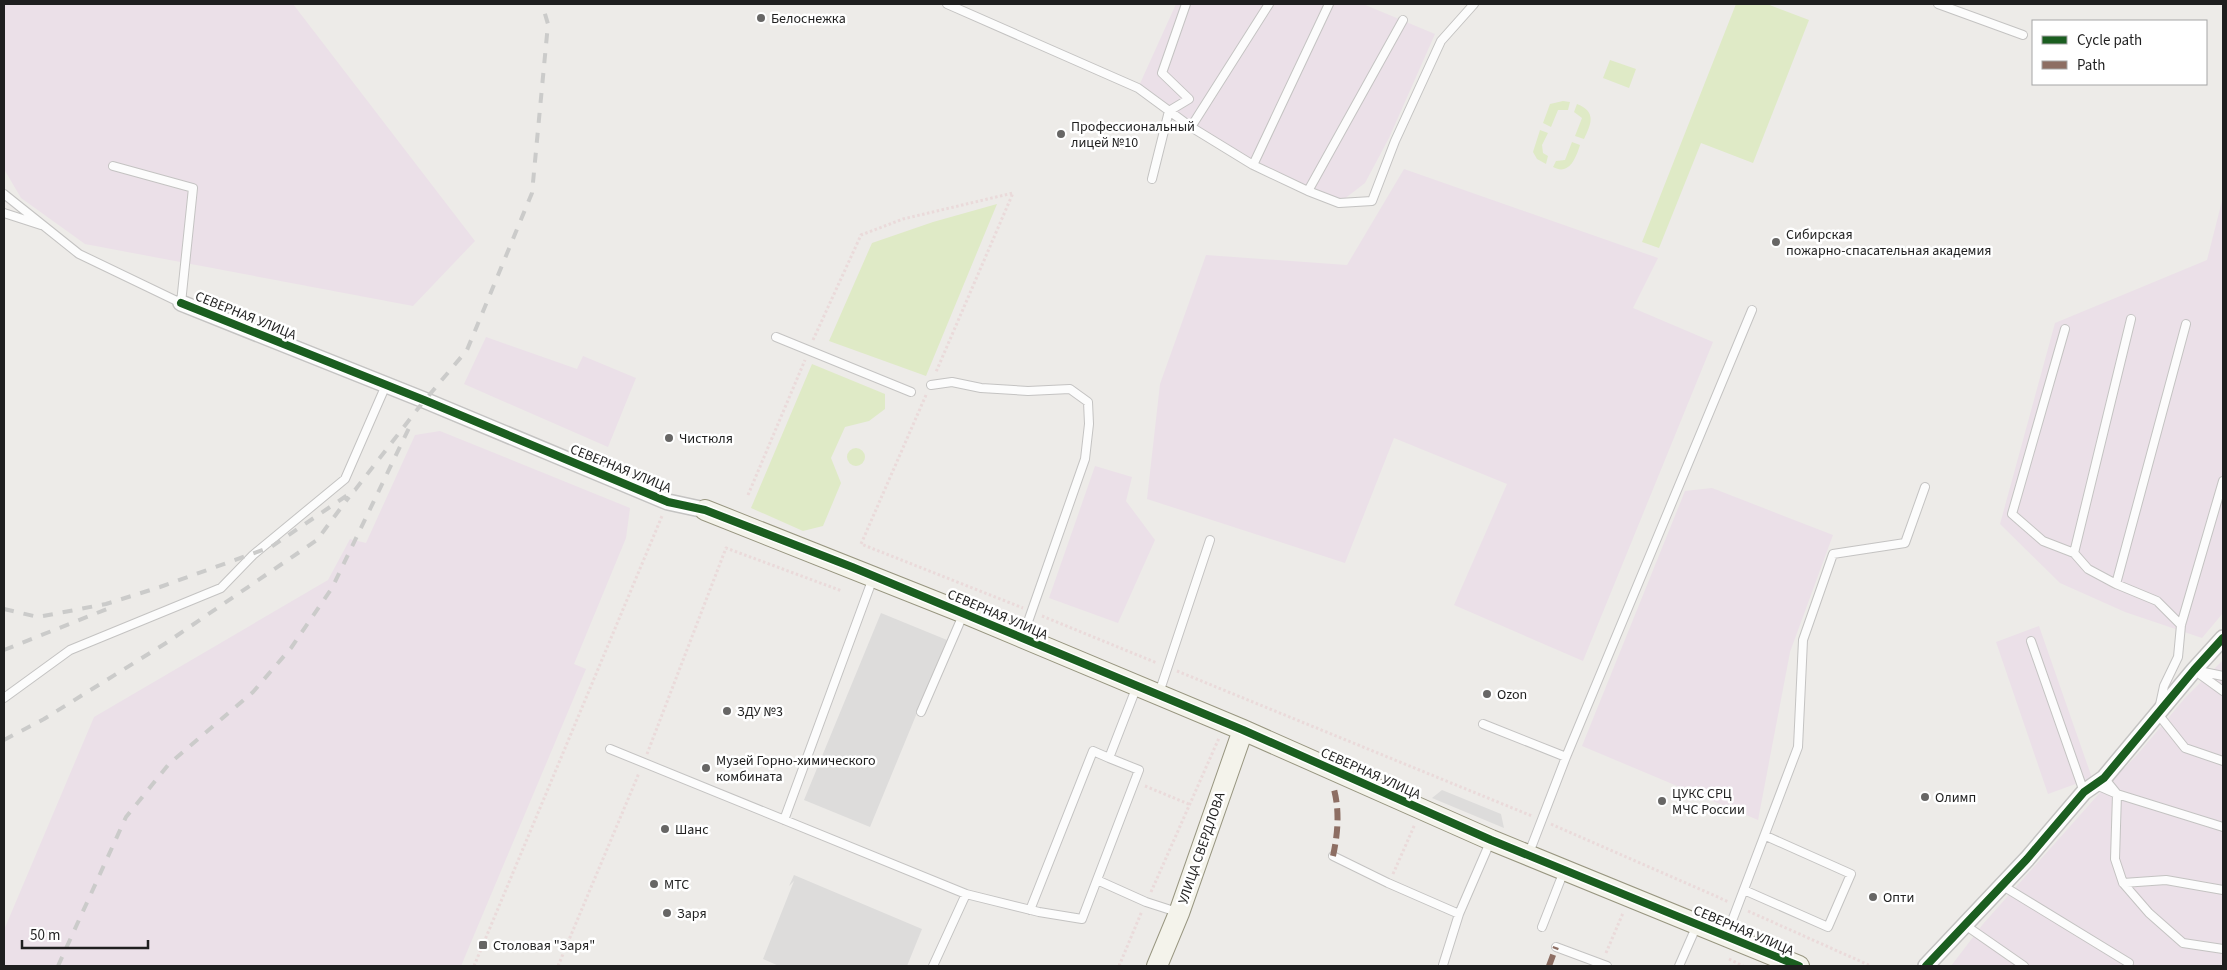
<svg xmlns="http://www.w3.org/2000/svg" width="2227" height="970" viewBox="0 0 2227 970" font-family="'Source Sans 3',sans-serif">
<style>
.industrial{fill:#ebe0e8}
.grass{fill:#dfeac6}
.parking{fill:#dddcdb}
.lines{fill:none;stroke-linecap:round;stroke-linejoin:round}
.lane-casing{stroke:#c4c3c2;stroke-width:10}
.street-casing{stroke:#c4c3c2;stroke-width:18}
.secondary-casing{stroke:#989680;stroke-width:22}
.path{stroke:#eadada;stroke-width:3;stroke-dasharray:2.5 2.5;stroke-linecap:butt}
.lane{stroke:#fcfcfc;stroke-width:8}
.street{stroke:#fcfcfc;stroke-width:15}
.secondary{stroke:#f4f3eb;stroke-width:20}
.rail{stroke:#cbcbca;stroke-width:4;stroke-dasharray:10 10;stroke-linecap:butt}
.quiet{stroke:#8d6e63;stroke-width:6;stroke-dasharray:12 6;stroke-linecap:butt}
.cycleway-casing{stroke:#fff;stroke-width:11}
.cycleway{stroke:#1b5e20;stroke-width:8}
.poi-dot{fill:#676665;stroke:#fff;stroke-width:2}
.labels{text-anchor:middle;stroke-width:5;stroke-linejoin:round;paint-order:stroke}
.poi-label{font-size:14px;fill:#1f1f1f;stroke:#fff;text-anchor:start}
.street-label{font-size:14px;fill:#1f1f1f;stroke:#fff}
</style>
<rect width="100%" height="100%" fill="#edebe8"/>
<path class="industrial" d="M4 4H293L475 241 413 306 85 244 21 198 4 169Z
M1176 4H1363L1435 34 1389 138 1365 183 1339 203 1253 165 1138 88Z
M1404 169 1658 258 1633 308 1713 342 1583 661 1454 605 1507 484 1394 438 1345 563 1147 499 1160 384 1206 255 1347 265Z
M2223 197V613L2202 638 2125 612 2060 583 2000 524 2055 323 2207 260Z
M486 337 577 369 583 356 636 378 608 447 464 384Z
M440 431 630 508 626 538 574 664 586 669 461 966H4V930L94 717 328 580 350 539 366 543 415 435Z
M1095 466 1132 477 1126 501 1155 540 1118 623 1049 598Z
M1712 488 1833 535 1790 652 1758 820 1582 746 1685 491Z
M2039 626 2092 778 2048 794 1996 642Z
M2223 660V966H1951L1983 924 2097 796 2137 755 2185 698Z"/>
<path class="grass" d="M1736 4H1767L1809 20 1753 163 1701 143 1659 248 1642 242Z
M1610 60 1636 69 1629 88 1603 78Z
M1563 101 1570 102 1568 110H1558L1551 127 1543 123 1550 104Z
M1577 104C1597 112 1591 124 1584 139L1575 136 1582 118 1574 112Z
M1540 130 1548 133 1542 145 1543 153 1548 156 1546 164 1537 159 1533 152Z
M1572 142 1580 145C1576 158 1569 176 1553 167L1556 161 1565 160Z
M997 204 926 376 829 341 872 243 933 222Z
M812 364 885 394V409L869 421 845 427 831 458 841 483 823 526 803 531 751 508Z
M847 457a9 9 0 1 1 18 0a9 9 0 1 1-18 0Z"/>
<path class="parking" d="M881 613 947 640 870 827 804 800Z
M1442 790 1501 814 1504 828 1432 798Z
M794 875 922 929 907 966H779L763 959 794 881 789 886Z"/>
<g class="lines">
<g class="lane-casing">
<path id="lane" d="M947 4 1138 88 1191 127 1253 165 1308 191 1339 203 1372 201 1395 141 1441 41 1474 4
M1938 4 2023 35
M1191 127 1269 4
M1253 165 1329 4
M1152 179 1169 111 1189 99 1162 73 1186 4
M1308 191 1403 20
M4 194 79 254 181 303 193 188 113 166
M4 213 41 225
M2065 329 2012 514 2043 541 2074 553
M776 337 911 392
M931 385 952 382 981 388 1028 391 1070 389 1088 402 1089 424 1085 459 1023 636
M2223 481 2181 625 2178 657 2164 686 2158 714 2185 748 2223 761
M2116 584 2088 569 2074 553 2131 319
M2181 625 2157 601 2116 584 2186 324
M2031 641 2084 792
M2223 676 2194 670 2223 691
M1159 693 1210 540
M4 698 70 650 221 588 253 555 345 479 386 385
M921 712 963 615
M1483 724 1566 757
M610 749 966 894 1039 912 1082 919 1139 770 1109 758 1137 686
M2104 778 2117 794 2115 859 2123 883 2149 913 2183 943 2223 949
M2094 784 2117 794 2223 827
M784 820 873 578
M1529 853 1566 757 1752 310
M1333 856 1388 883 1459 914
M1097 880 1146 902 1177 912
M2123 883 2166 880 2223 890
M2003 886 2129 963
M1744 890 1828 927 1851 874 1766 836
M1030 910 1093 751 1109 758
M1965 925 2024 966
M1542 927 1564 871
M1727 934 1798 747 1803 640 1833 554 1905 543 1925 487
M1556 947 1607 966
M1443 965 1459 914 1491 840
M933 966 966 894
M1679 966 1697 925"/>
</g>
<g class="street-casing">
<path id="street" d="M181 303 424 400 668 502 705 510
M1926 966 2027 859 2084 792 2104 778 2194 670 2223 638"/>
</g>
<g class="secondary-casing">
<path id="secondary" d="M705 510 964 613 1243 730 1491 840 1799 966
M1157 966 1179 913 1243 730"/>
</g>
<path class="path" d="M813 340 861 235 903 219 1013 193 936 372
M926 395 861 544 1023 608
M748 495 805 360
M1042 616 1157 663
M1177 671 1532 816
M647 754 726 548 842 591
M1145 786 1191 805
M1551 824 1729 902
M1393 874 1415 824
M1151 892 1219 738
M1748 911 1871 966
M1606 953 1623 913
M1729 959 1743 966
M474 966 662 516
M558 966 639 773
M1119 966 1142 911"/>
<use href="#lane" class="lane"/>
<use href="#street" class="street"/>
<use href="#secondary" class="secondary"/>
<path class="rail" d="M4 609 38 617 106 604 160 587 271 547 355 490 420 406 467 350 532 193 548 24 542 4
M4 650 107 609
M4 740 44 719 166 643 317 540 349 497
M58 966 126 817 169 764 253 692 291 648 332 588 410 426"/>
<path class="quiet" d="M1333 856C1338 833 1340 809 1333 786
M1549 966 1556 947"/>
<g class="cycleway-casing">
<path id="cycleway" d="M181 303 424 400 668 502 705 510 852 567 1243 730 1491 840 1799 966
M1926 966 2027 859 2084 792 2104 778 2194 670 2223 638"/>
</g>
<use href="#cycleway" class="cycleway"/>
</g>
<g class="poi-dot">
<circle cx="761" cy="18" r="5"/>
<circle cx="1061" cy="134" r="5"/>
<circle cx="1776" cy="242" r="5"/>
<circle cx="669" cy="438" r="5"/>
<circle cx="1487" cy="694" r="5"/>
<circle cx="727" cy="711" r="5"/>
<circle cx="706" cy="768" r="5"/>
<circle cx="1925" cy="797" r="5"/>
<circle cx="1662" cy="801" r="5"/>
<circle cx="665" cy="829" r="5"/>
<circle cx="654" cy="884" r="5"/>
<circle cx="1873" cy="897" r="5"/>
<circle cx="667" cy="913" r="5"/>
<rect x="478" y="940" width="10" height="10" rx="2.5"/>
</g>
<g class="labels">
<g class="poi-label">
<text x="771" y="23">Белоснежка</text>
<text x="1071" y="131">Профессиональный<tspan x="1071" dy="16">лицей №10</tspan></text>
<text x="1786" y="239">Сибирская<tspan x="1786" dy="16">пожарно-спасательная академия</tspan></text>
<text x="679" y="443">Чистюля</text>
<text x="1497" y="699">Ozon</text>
<text x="737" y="716">ЗДУ №3</text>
<text x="716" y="765">Музей Горно-химического<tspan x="716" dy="16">комбината</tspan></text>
<text x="1672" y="798">ЦУКС СРЦ<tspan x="1672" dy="16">МЧС России</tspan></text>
<text x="1935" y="802">Олимп</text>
<text x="675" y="834">Шанс</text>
<text x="664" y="889">МТС</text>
<text x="1883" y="902">Опти</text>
<text x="677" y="918">Заря</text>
<text x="493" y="950">Столовая "Заря"</text>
</g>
<g class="street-label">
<text transform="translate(246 315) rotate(22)" y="5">СЕВЕРНАЯ УЛИЦА</text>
<text transform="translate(621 468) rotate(22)" y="5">СЕВЕРНАЯ УЛИЦА</text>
<text transform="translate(998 614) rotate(23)" y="5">СЕВЕРНАЯ УЛИЦА</text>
<text transform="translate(1371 773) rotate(24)" y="5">СЕВЕРНАЯ УЛИЦА</text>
<text transform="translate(1201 848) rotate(-71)" y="5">УЛИЦА СВЕРДЛОВА</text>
<text transform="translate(1744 930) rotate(23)" y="5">СЕВЕРНАЯ УЛИЦА</text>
</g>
</g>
<rect width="2227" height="970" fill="none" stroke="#1f1f1f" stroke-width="10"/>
<rect x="2032" y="20" width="175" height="65" fill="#ffffff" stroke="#a5a5a5"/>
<rect x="2042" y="36" width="25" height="8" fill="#1b5e20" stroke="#a5a5a5"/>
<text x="2077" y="45" font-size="15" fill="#1f1f1f">Cycle path</text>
<rect x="2042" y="61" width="25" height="8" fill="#8d6e63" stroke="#a5a5a5"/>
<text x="2077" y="70" font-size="15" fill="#1f1f1f">Path</text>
<path d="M22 940v8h126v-8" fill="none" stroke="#1f1f1f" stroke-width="2.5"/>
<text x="30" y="940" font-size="15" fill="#1f1f1f" stroke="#ffffff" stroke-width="4" paint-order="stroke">50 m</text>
</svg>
